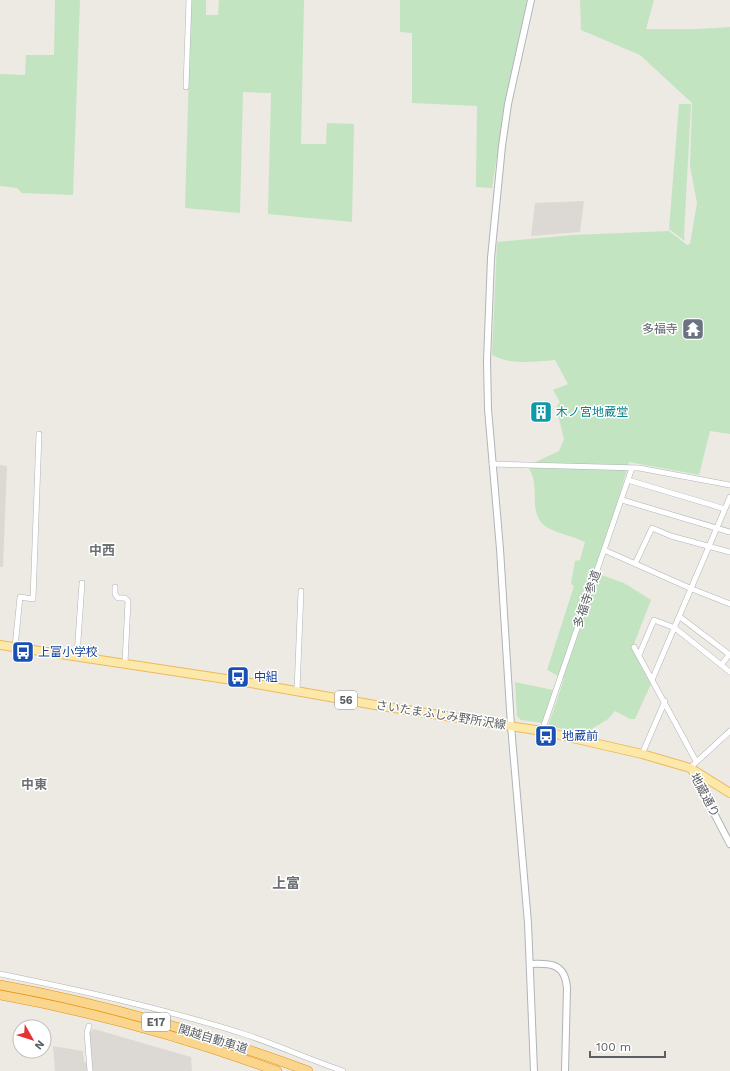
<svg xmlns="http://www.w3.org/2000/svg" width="730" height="1071" viewBox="0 0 730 1071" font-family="'Work Sans','Noto Sans JP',sans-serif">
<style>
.industrial{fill:#dcd9d5}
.education{fill:#ddd9d1}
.green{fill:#c3e4c0}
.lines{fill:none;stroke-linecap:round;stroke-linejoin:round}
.minor-casing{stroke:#b0b4b8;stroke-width:6}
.tertiary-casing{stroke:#b0b4b8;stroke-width:8}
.primary-casing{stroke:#ecb95d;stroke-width:10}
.motorway-casing{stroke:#e89008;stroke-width:10}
.minor{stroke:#fff;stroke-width:5}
.tertiary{stroke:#fff;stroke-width:6}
.primary{stroke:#fce8a9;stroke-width:8}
.motorway{stroke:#f9d58e;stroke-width:9}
.labels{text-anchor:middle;stroke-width:3;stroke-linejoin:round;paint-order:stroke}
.shield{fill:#fff;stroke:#8c8f92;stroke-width:1}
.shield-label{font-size:11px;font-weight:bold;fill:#5b5f63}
.worship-label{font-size:12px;fill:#5b616d;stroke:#fff;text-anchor:end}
.culture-label{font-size:12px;fill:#0d838f;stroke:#fff;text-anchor:start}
.street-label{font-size:12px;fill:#5b5f63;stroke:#fff}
.transit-label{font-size:12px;fill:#164399;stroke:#fff;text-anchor:start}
.neighbourhood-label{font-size:13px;font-weight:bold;fill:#6c7175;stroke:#fff}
.quarter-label{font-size:14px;font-weight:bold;fill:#6c7175;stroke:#fff}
</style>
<rect width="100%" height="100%" fill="#edeae3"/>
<path class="industrial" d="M584 201 580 232 531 236 535 203Z
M94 1029 191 1057 192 1071H92L89 1033Z
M53 1046 83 1051 84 1062 87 1064 88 1071H55Z"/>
<path class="education" d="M0 465 7 466 3 567H0Z"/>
<path class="green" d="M55 0H80L73 195 22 193 17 188 0 186V74L25 75 26 55H54Z
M191 0H206V15H218L219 0H304L301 144H326L327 123 354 124 352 222 268 214 271 93 243 92 240 213 185 208Z
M400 0H527L506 97 492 188 476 187 477 106 412 103V33L400 32Z
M580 0H654L646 29H698L730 27V434L710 431 699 475 629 462 613 518 593 572 624 583 651 600 632 649 651 684 635 719H630L615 711 608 719 585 733 548 726 564 679 547 670 574 586 571 584 575 561 580 560 585 542C574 536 554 533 545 526 526 511 543 486 527 466L559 451 564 439 556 407 560 402 553 390 568 384 555 360C535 362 510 365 492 355L497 242 573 235 669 231 687 245 690 244 697 203 690 166 692 103 640 55 581 30Z
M679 104H691L684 235 685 241 669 229Z
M515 682 553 690 543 723 521 720 517 716Z"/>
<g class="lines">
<g class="minor-casing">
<path id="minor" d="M186 87 189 0
M492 464 639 468 730 485
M628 480 725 509
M622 500 730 532
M604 550 692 589 730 604
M635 564 652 528 671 536 730 552
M115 587V594L118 598H125L128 601 125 663
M680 617 730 655
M15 647 20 597 33 599 39 434
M634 647 696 761
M77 655 82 583
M639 655 654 620 675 628 730 672
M721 665 729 655
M652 680 730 497
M297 690 301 591
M542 731 632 468
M642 754 665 701
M690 768 730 731
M0 974C83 991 166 1009 247 1035 279 1046 311 1060 343 1071
M89 1026 87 1032 90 1071"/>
</g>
<g class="tertiary-casing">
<path id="tertiary" d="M531 0 508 104 502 146 491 258 487 361 488 409 500 549 511 726 528 923 534 1071
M691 769 730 844
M530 964C550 963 565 963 567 988L565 1071"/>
</g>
<g class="primary-casing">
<path id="primary" d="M0 645 239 681 375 705 542 731 642 754 690 768 730 793"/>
</g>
<g class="motorway-casing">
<path id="motorway" d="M0 985C105 1004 208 1034 308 1071
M0 995C94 1012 187 1038 277 1071"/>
</g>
<use href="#minor" class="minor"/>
<use href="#tertiary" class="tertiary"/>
<use href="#primary" class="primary"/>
<use href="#motorway" class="motorway"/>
</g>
<defs>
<g id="temple-square" transform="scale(1.15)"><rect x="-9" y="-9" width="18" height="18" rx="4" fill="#6b7280" stroke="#fff"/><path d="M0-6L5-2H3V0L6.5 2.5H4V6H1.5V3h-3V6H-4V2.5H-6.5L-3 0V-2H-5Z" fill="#fff"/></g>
<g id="building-square" transform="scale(1.15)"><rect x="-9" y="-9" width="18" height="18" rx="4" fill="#0f9aa8" stroke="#fff"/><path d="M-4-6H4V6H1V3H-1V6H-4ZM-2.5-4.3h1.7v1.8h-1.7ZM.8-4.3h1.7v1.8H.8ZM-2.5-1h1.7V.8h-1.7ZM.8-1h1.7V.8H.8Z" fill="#fff"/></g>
<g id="bus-square" transform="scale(1.15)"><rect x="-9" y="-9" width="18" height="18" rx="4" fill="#1a4fb4" stroke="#fff"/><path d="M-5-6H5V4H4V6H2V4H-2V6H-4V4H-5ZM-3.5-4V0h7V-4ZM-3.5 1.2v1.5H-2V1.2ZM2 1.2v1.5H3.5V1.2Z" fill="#fff"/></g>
</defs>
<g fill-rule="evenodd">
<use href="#temple-square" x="693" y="329"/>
<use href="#building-square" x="541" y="412"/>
<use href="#bus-square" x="23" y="652"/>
<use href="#bus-square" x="238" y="677"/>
<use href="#bus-square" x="546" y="736"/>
</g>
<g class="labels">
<g class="shield">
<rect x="335" y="691" width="22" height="18" rx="3"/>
<rect x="142" y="1013" width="28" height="18" rx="3"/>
</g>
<g class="shield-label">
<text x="346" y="704">56</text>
<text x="156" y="1026">E17</text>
</g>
<g class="worship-label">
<text x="678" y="333">多福寺</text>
</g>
<g class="culture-label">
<text x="556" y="416">木ノ宮地蔵堂</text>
</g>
<g class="street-label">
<text transform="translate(587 599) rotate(-71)" y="4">多福寺参道</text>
<text transform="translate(441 715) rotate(9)" y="4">さいたまふじみ野所沢線</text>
<text transform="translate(705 795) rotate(62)" y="4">地蔵通り</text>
<text transform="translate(213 1039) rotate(17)" y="4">関越自動車道</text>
</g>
<g class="transit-label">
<text x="38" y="656">上富小学校</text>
<text x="254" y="681">中組</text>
<text x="562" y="740">地蔵前</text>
</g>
<g class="neighbourhood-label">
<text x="102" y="555">中西</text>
<text x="34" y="789">中東</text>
</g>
<g class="quarter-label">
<text x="286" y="888">上富</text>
</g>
</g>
<g transform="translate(32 1039) rotate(129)"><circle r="19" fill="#ffffff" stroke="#bdbfc1"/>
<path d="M0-3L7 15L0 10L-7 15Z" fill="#e33333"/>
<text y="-6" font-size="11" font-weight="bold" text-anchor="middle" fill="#5b5f63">N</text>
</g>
<path d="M590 1051v6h75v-6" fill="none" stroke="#5b5f63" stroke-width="2"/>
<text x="596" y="1051" font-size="12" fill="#5b5f63" stroke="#ffffff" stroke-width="3" paint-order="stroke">100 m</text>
</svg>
